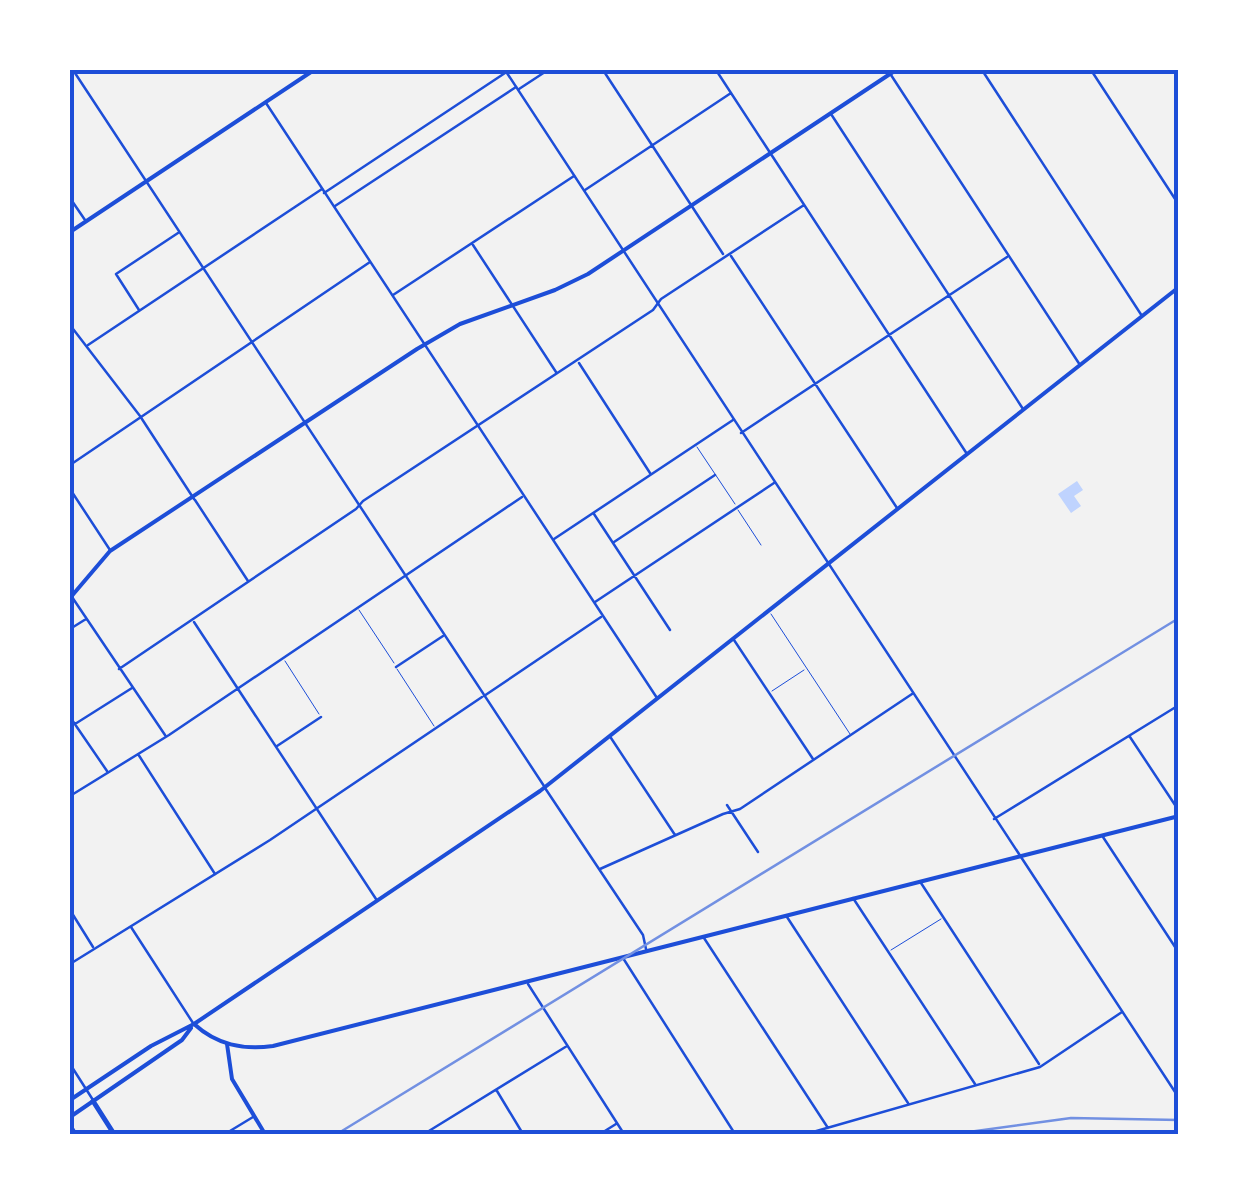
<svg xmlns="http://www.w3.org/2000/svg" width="1249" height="1204" viewBox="0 0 1249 1204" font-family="'Fira Sans',sans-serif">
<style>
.water{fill:#bfd3fe}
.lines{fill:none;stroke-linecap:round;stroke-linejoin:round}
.service{stroke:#1d4ed8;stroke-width:1}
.minor{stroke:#1d4ed8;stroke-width:2.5}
.tertiary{stroke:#1d4ed8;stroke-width:2.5}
.secondary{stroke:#1d4ed8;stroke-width:4}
.primary{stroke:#1d4ed8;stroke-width:4}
.motorway{stroke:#1d4ed8;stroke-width:5}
.rail{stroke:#7290e2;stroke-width:2.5}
.neatline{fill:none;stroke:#1d4ed8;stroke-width:4}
</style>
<rect width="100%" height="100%" fill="#f2f2f2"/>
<path class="water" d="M1077 481 1083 490 1074 496 1081 506 1071 513 1058 494Z"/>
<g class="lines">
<path class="service" d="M697 447 735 504
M738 510 761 545
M359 610 394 663
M771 614 850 734
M285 661 319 714
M397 669 434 726
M772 691 804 670
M891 950 941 919"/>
<path class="minor" d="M603 70 723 254
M716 70 967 454
M982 70 1142 316
M1091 70 1179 205
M891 75 1080 365
M519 89 548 70
M831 114 1023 409
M585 190 731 93
M324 193 505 73
M70 198 85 220
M335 206 516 87
M473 245 556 372
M731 256 897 508
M393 295 574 176
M139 310 116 274 178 233
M88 345 322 189
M579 363 650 473
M741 433 1007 257
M70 489 110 550
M195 500 248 581
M594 514 670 630
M554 539 733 420
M614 542 715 475
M72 597 165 735
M595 602 774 483
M194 622 376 899
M70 629 86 619
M734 640 813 759
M396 667 443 636
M119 669 356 509 363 501 653 310 661 299 804 205
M484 696 601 617
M70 717 107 771
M75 724 132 688
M1130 737 1179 811
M611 738 675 835
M277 746 321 717
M138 754 215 874
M545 788 643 935 646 949
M70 796 169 735 522 497
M727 805 758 852
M994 819 1179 705
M1103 837 1179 953
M600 869 723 814 740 809 912 694
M921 883 1039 1064
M853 898 975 1084
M70 910 93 947
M787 917 908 1103
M131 927 193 1023
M704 938 828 1128
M623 958 735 1134
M528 984 624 1134
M497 1091 523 1134
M225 1134 253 1117
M424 1134 567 1046
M600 1134 616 1124
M806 1134 1040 1067 1122 1012"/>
<path class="tertiary" d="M73 70 544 786
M505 70 1179 1098
M266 103 657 698
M70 325 140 416 194 499
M70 465 370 262
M70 964 270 840 482 697
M70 1064 93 1100"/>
<path class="secondary" d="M70 232 314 70
M70 598 110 551 417 349 460 324 555 290 588 274 896 70
M227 1044 232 1079 265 1134"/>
<path class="primary" d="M194 1024C217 1045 243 1050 273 1046L1179 816
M70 1100 151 1046 194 1024 540 791 1179 287
M70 1117 182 1040 191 1028"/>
<path class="motorway" d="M93 1101 114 1134
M70 1126 75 1134"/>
<path class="rail" d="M337 1134 1179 618
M954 1134 1071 1118 1179 1120"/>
</g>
<rect width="1249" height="1204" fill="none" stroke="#ffffff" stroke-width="145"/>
<rect x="72" y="72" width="1104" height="1060" class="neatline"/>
</svg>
